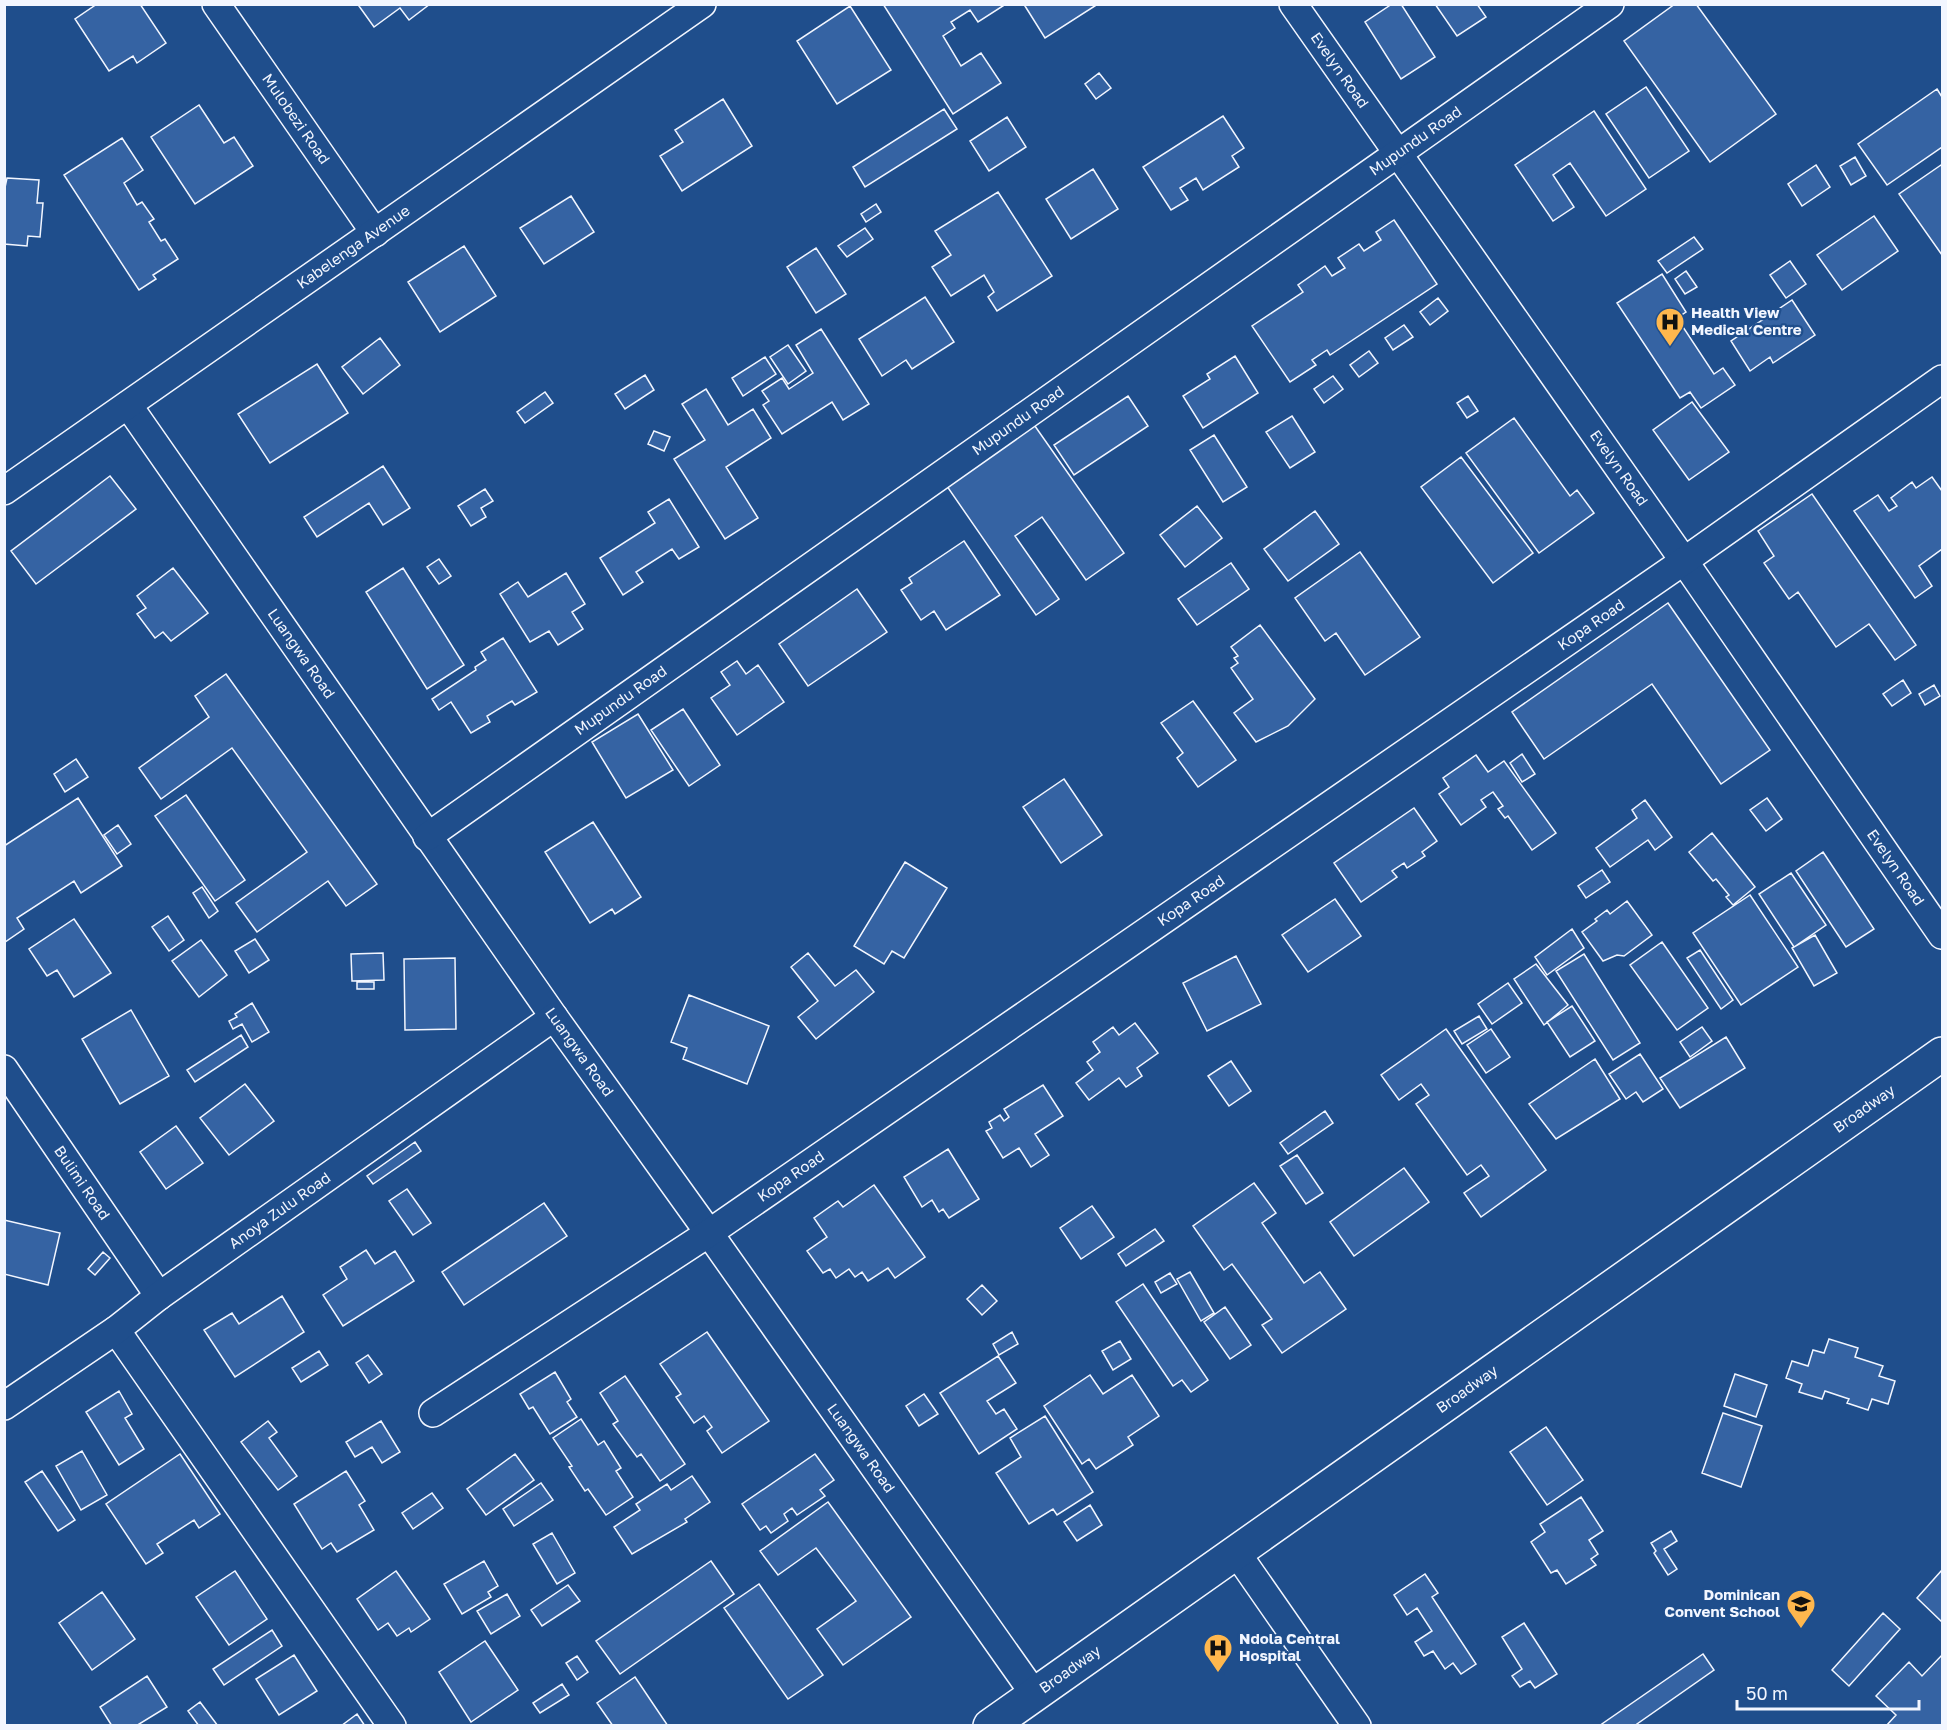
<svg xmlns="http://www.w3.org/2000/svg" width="1947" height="1730" viewBox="0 0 1947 1730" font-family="'Golos Text',sans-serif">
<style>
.building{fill:#3563a3;stroke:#f2f6ff;stroke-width:1.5}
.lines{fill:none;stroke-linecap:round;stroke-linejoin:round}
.minor-casing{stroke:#f2f6ff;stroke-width:30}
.major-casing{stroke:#f2f6ff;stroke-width:36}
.minor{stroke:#1f4e8c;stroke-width:27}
.major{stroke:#1f4e8c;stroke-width:33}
.labels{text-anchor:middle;stroke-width:4.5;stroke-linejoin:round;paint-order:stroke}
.street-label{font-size:15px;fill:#f2f6ff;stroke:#1f4e8c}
.poi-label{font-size:15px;font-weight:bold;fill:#f2f6ff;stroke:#1f4e8c;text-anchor:start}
</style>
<rect width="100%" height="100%" fill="#1f4e8c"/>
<path class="building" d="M97 4H140L166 43 137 63 133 56 109 71 75 19Z
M361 4H430L409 20 400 8 374 27 359 6Z
M883 4H1006L978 22 970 10 951 22 955 28 943 36 961 66 981 53 1001 83 953 114Z
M1027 4H1098L1045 38 1025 6Z
M1392 4H1401L1435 57 1401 79 1365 22Z
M1435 4H1477L1486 17 1457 36Z
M1675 4H1696L1776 114 1710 162 1624 41Z
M850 6 891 70 837 104 797 41Z
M1099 73 1111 88 1096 99 1085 84Z
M1646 87 1689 151 1649 178 1606 114Z
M1937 89 1942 97V147L1887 185 1858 144Z
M723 99 752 146 682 191 660 156 683 142 675 130Z
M199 105 224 143 234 137 253 166 195 204 151 137Z
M944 109 957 129 865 187 853 167Z
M1594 111 1646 189 1606 216 1570 163 1553 175 1574 207 1553 221 1515 165Z
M1223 116 1244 148 1232 156 1239 167 1203 190 1196 178 1180 188 1188 200 1171 210 1143 167Z
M1007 117 1026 147 989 171 970 141Z
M122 138 143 170 124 183 137 205 142 202 154 219 149 222 161 241 165 239 178 259 153 275 156 279 139 290 64 175Z
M1855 157 1866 176 1851 185 1840 166Z
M1816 165 1830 187 1802 206 1788 184Z
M1941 165 1942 167V255L1899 194Z
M1093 169 1118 209 1071 239 1046 199Z
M7 178 39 180 37 203H43L40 237 28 236 27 246 4 244V192Z
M998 192 1052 276 997 311 988 297 994 292 984 275 951 296 932 267 951 255 935 231Z
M571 196 594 232 544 264 520 228Z
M876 204 881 212 866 222 861 214Z
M1874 216 1898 251 1842 290 1817 255Z
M1394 220 1437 284 1330 355 1327 350 1312 360 1316 365 1290 382 1252 326 1303 292 1298 285 1325 266 1332 276 1345 268 1338 258 1359 244 1364 251 1381 240 1376 232Z
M865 228 873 239 847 257 838 246Z
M1694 237 1703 249 1667 273 1658 261Z
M464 246 496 296 440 332 408 282Z
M816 248 846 294 816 313 787 267Z
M1790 261 1806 284 1786 298 1770 275Z
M1686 271 1697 287 1685 294 1675 279Z
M1662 274 1686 312 1677 318 1714 374 1723 368 1735 385 1701 408 1690 392 1680 398 1617 303Z
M925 297 954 342 912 369 906 360 882 376 859 339Z
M1438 298 1448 311 1430 325 1420 312Z
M1792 300 1815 335 1773 363 1770 357 1750 371 1731 341Z
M1404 325 1413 337 1393 350 1385 338Z
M821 329 869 404 843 420 832 402 782 434 763 405 769 401 762 391 782 378 789 389 813 373 796 345Z
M380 338 400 365 363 394 342 367Z
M788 345 806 371 788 384 770 357Z
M1369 351 1378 363 1359 377 1350 365Z
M1235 356 1258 393 1203 428 1183 396 1210 379 1207 374Z
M765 357 776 374 743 396 732 378Z
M317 364 348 413 270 463 238 414Z
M645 375 654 390 625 409 615 394Z
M1333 376 1343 389 1324 403 1314 389Z
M706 389 728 425 753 409 771 438 726 467 758 518 725 539 674 459 705 440 682 404Z
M545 392 553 403 525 423 517 412Z
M1128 396 1148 426 1074 475 1054 445Z
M1468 396 1478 411 1467 418 1457 403Z
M1692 402 1729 452 1689 480 1653 430Z
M1292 416 1315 452 1290 468 1266 432Z
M1514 418 1570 496 1577 490 1594 513 1539 553 1466 453Z
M1030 419 1124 553 1086 580 1042 517 1015 536 1059 599 1036 615 942 479Z
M654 431 670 437 664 451 648 444Z
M1214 435 1247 487 1223 502 1190 450Z
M1461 457 1533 553 1493 583 1421 487Z
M383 466 410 508 383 525 369 503 317 537 304 517Z
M110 476 136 509 36 584 11 551Z
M1932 477 1942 491V549L1919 566 1932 586 1915 598 1854 511 1878 495 1889 511 1897 506 1891 498 1912 482 1916 488Z
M485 489 493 501 481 508 486 517 471 526 458 506Z
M1812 494 1916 645 1895 660 1869 624 1836 647 1798 592 1789 599 1764 563 1774 556 1758 531Z
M669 499 699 547 679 559 672 549 636 572 643 582 623 595 600 558 655 523 648 512Z
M1197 506 1222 538 1185 567 1160 535Z
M1315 511 1339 544 1288 581 1264 549Z
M964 541 1000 595 946 630 934 611 921 620 901 590 912 583 909 578Z
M1360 552 1420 637 1365 675 1336 633 1325 641 1295 598Z
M439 559 451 576 439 584 427 567Z
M1231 563 1249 589 1197 625 1178 599Z
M173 568 208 613 171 641 163 632 155 638 137 614 146 608 137 596Z
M403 568 464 665 427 689 366 592Z
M566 573 585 604 572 612 583 629 558 645 549 631 530 642 500 594 518 582 528 597Z
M857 589 887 632 808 686 779 644Z
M1668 603 1770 750 1721 784 1652 684 1544 759 1512 712Z
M1260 625 1315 699 1288 726 1256 742 1234 713 1253 699 1231 668 1238 663 1234 658 1238 656 1231 647Z
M503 638 537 692 515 705 512 701 487 716 490 722 471 733 451 702 439 710 432 699 476 670 475 667 486 660 481 652Z
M737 661 746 674 758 665 784 702 737 735 711 698 730 685 721 672Z
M226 674 377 884 346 906 328 881 257 932 236 903 307 852 232 748 161 799 139 768 209 717 195 696Z
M1903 680 1911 693 1892 706 1883 694Z
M1934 685 1940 696 1925 705 1919 694Z
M1193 701 1236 760 1198 787 1177 758 1183 753 1161 723Z
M683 709 720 765 689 786 651 730Z
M638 714 673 770 626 798 592 742Z
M1522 754 1535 774 1522 782 1510 763Z
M1476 755 1488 772 1504 761 1556 833 1532 850 1508 816 1505 818 1498 809 1503 806 1493 792 1481 800 1486 807 1461 825 1439 794 1449 787 1443 778Z
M76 759 88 777 65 792 54 774Z
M1064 779 1102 835 1061 863 1023 807Z
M186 795 245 880 215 901 155 816Z
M78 798 122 866 81 893 74 881 17 918 24 929 5 942 4 846Z
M1767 798 1782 819 1766 831 1750 810Z
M1645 800 1672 837 1655 850 1648 840 1610 867 1596 848 1637 818 1632 810Z
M1414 808 1437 841 1422 852 1425 856 1407 868 1404 863 1392 871 1397 877 1361 902 1334 863Z
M593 822 641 897 615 914 612 909 590 923 545 852Z
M118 825 131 844 117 854 104 835Z
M1712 833 1755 887 1733 905 1726 897 1729 895 1716 879 1713 881 1689 852Z
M1823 852 1874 929 1846 947 1796 871Z
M905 862 947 888 904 958 892 951 884 964 854 946Z
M1602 870 1610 882 1586 898 1578 886Z
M1791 873 1826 925 1794 947 1759 894Z
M202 887 218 911 209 918 193 893Z
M1750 895 1798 967 1741 1005 1693 933Z
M1335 899 1361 936 1308 972 1282 935Z
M1627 901 1652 935 1624 956 1617 955 1603 961 1582 932 1597 921 1595 919 1607 910 1610 914Z
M168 916 184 940 169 951 152 927Z
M74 919 111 973 74 997 57 970 47 976 29 949Z
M1572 929 1584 948 1547 975 1535 957Z
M1815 935 1837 973 1814 986 1792 948Z
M255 939 269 960 249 973 235 951Z
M201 940 227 975 199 997 172 961Z
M1662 942 1708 1008 1677 1030 1630 965Z
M1700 950 1733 1000 1721 1009 1687 958Z
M383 953 384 980 352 981 351 954Z
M808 953 835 986 856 970 874 992 816 1039 798 1017 818 1001 791 967Z
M1584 954 1640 1043 1613 1060 1556 971Z
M1236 956 1261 1004 1207 1031 1183 983Z
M455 958 456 1029 405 1030 404 959Z
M1536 964 1568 1005 1544 1025 1514 979Z
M357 982H374V989H357Z
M1508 983 1522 1003 1492 1024 1478 1004Z
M689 995 769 1026 747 1084 683 1059 687 1048 671 1042Z
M252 1003 269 1032 252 1042 242 1024 233 1029 229 1021 237 1017 235 1014Z
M1572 1006 1595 1041 1570 1057 1547 1022Z
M131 1010 169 1076 120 1104 82 1039Z
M1479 1016 1487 1029 1462 1044 1454 1031Z
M1135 1023 1158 1053 1137 1068 1142 1076 1126 1087 1119 1078 1089 1100 1076 1083 1093 1070 1087 1062 1100 1052 1093 1042 1113 1027 1119 1035Z
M1702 1027 1712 1041 1690 1057 1680 1042Z
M1446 1029 1546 1170 1481 1217 1464 1193 1489 1176 1481 1165 1467 1175 1416 1104 1429 1095 1421 1084 1399 1100 1381 1075Z
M1491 1029 1510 1057 1486 1073 1467 1045Z
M241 1035 248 1047 195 1082 187 1070Z
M1726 1037 1745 1068 1680 1108 1660 1078Z
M1640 1054 1663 1089 1643 1102 1636 1092 1626 1099 1609 1074Z
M1595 1059 1620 1099 1556 1139 1529 1104Z
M1231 1061 1251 1091 1229 1106 1208 1076Z
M245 1084 274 1121 229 1155 200 1118Z
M1043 1085 1063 1116 1035 1134 1049 1155 1031 1167 1019 1148 1003 1158 986 1131 992 1128 989 1122 1000 1115 1004 1121 1009 1117 1004 1109Z
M1325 1111 1333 1123 1288 1154 1280 1143Z
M176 1126 203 1163 166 1189 140 1152Z
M415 1142 421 1151 373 1184 367 1176Z
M948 1149 979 1199 949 1218 943 1209 939 1212 932 1200 922 1207 904 1177Z
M1297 1155 1323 1193 1306 1204 1280 1166Z
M1404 1168 1429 1202 1354 1256 1330 1222Z
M1254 1183 1276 1213 1262 1223 1304 1283 1320 1272 1346 1309 1282 1353 1262 1325 1272 1319 1232 1264 1224 1270 1193 1226Z
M874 1185 925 1257 895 1278 888 1268 868 1281 862 1272 855 1277 849 1269 836 1278 830 1269 823 1273 807 1251 827 1237 814 1218 838 1201 843 1207Z
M407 1189 431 1223 413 1235 389 1201Z
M544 1203 567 1236 464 1305 442 1272Z
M1092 1206 1114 1237 1081 1259 1060 1228Z
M4 1220 60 1233 48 1285 4 1274Z
M1155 1229 1164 1241 1126 1266 1118 1254Z
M366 1250 375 1264 395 1251 414 1281 343 1326 323 1295 347 1279 340 1267Z
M103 1252 110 1258 95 1275 88 1269Z
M1190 1272 1214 1313 1201 1321 1177 1279Z
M1170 1273 1177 1284 1161 1293 1155 1282Z
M1143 1284 1208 1380 1191 1392 1182 1380 1173 1386 1116 1302Z
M982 1285 997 1301 982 1315 967 1299Z
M282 1296 304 1332 235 1377 204 1330 232 1313 239 1324Z
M1225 1307 1251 1345 1230 1359 1204 1322Z
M707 1332 769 1421 722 1453 707 1431 712 1427 704 1416 694 1423 676 1397 681 1394 660 1364Z
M1012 1332 1018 1344 999 1355 993 1344Z
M1829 1339 1858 1348 1855 1357 1883 1366 1879 1376 1895 1381 1888 1404 1872 1399 1868 1410 1847 1403 1849 1399 1825 1391 1822 1399 1799 1392 1802 1384 1786 1378 1792 1361 1808 1366 1813 1350 1824 1353Z
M1120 1341 1131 1359 1113 1370 1102 1351Z
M319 1351 328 1365 301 1382 292 1368Z
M368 1355 382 1374 369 1383 356 1363Z
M998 1356 1016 1383 987 1401 996 1414 1004 1409 1017 1429 979 1454 940 1393Z
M555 1372 571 1399 567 1402 577 1417 550 1434 533 1407 529 1409 520 1394Z
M1735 1374 1767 1385 1756 1417 1724 1406Z
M1090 1375 1103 1394 1132 1375 1159 1416 1128 1437 1133 1445 1096 1469 1089 1459 1082 1464 1044 1406Z
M625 1376 685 1464 660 1481 641 1454 637 1457 613 1424 618 1421 600 1393Z
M119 1391 132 1414 125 1418 144 1449 119 1465 86 1412Z
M924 1394 938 1414 919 1426 906 1406Z
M1723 1413 1762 1426 1741 1487 1702 1473Z
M1045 1416 1093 1492 1057 1515 1053 1509 1029 1524 996 1473 1021 1457 1010 1438Z
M581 1419 598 1445 604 1441 621 1468 616 1471 633 1497 606 1515 588 1489 585 1491 569 1467 572 1466 553 1438Z
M268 1421 277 1432 269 1438 297 1476 278 1490 241 1442Z
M381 1421 400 1452 382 1463 372 1447 355 1457 346 1442Z
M1546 1427 1583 1480 1547 1505 1510 1452Z
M82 1451 107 1495 81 1510 56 1466Z
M180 1454 220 1514 199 1528 194 1520 157 1544 163 1553 146 1564 106 1504Z
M515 1454 534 1480 486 1515 467 1489Z
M815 1454 834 1480 820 1490 825 1496 797 1515 792 1508 784 1514 788 1521 771 1533 766 1526 760 1530 742 1504Z
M42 1471 75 1520 58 1531 25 1482Z
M346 1471 365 1501 359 1505 374 1530 337 1552 331 1543 322 1549 294 1504Z
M692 1476 710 1502 685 1519 687 1522 632 1554 614 1527 640 1510 636 1504 667 1484 671 1490Z
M541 1483 553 1500 514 1526 503 1509Z
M432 1493 443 1508 413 1529 402 1513Z
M1581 1497 1603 1531 1589 1540 1598 1554 1591 1559 1596 1565 1566 1584 1557 1570 1551 1573 1531 1542 1545 1532 1540 1524Z
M828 1502 911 1617 843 1665 817 1629 856 1601 816 1548 778 1575 760 1551Z
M1090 1505 1102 1525 1077 1541 1064 1522Z
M1671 1531 1677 1541 1664 1549 1677 1569 1668 1575 1654 1553 1656 1551 1651 1543Z
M552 1533 575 1573 557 1584 533 1544Z
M484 1561 498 1586 488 1592 491 1597 462 1614 444 1584Z
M711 1561 734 1594 620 1674 596 1641Z
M1942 1570V1622L1917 1598Z
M235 1571 267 1619 229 1645 196 1597Z
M396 1571 430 1619 411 1632 409 1628 397 1636 388 1623 378 1630 357 1599Z
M1425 1574 1438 1593 1432 1597 1476 1664 1461 1674 1453 1663 1445 1669 1433 1651 1424 1656 1415 1642 1432 1631 1417 1608 1407 1615 1394 1595Z
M759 1584 823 1675 788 1699 724 1608Z
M568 1585 580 1601 542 1626 531 1610Z
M102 1592 135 1639 92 1670 59 1623Z
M507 1594 520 1616 491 1634 477 1611Z
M1883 1613 1900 1629 1849 1686 1832 1670Z
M1524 1623 1557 1674 1535 1688 1530 1681 1520 1687 1512 1676 1522 1669 1502 1637Z
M272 1630 282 1646 224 1685 213 1669Z
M485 1641 518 1690 471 1722 439 1672Z
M1703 1654 1714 1670 1634 1726H1599Z
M294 1655 317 1691 279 1715 256 1679Z
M1942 1655V1726H1886L1896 1715 1876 1696 1909 1662 1922 1676Z
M577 1656 588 1672 577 1680 566 1663Z
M147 1676 167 1707 136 1726H112L100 1707Z
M635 1677 668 1726H613L597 1703Z
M562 1684 569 1695 540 1713 533 1703Z
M200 1702 218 1726H199L188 1711Z
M357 1714 365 1726H341Z"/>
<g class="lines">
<g class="minor-casing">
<g id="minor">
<path id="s1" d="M216 4 375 233"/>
<path id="s2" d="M1293 4 1684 561 1942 935"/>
<path id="s3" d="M128 405 554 1017 709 1233 1035 1695"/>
<path id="s4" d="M4 491 702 4"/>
<path id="s5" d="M427 837 1610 4"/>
<path id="s6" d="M4 1069 159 1296"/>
<path d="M116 1330 392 1726"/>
<path id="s7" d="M4 1406 116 1330 159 1296 554 1017"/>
<path id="s8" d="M433 1413 709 1233 1684 561 1942 379"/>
<path d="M1236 1552 1357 1726"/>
</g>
</g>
<g class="major-casing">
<g id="major">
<path id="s9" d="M990 1726 1942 1054"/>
</g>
</g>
<use href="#minor" class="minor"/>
<use href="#major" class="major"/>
</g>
<defs>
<g id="hospital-pin" transform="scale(1.5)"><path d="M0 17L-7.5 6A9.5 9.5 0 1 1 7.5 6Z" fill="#ffb74d" stroke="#1f4e8c"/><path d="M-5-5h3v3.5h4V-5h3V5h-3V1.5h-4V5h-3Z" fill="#111"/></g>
<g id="school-pin" transform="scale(1.5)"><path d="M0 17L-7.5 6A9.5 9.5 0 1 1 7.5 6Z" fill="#ffb74d" stroke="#1f4e8c"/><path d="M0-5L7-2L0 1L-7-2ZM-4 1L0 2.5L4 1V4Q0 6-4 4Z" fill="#111"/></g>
</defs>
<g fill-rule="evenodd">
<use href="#hospital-pin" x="1670" y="322"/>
<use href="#school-pin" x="1801" y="1604"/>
<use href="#hospital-pin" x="1218" y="1648"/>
</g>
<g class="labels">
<g class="street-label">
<text dy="5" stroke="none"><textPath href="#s2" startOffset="81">Evelyn Road</textPath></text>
<text dy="5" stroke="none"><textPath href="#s1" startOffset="140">Mulobezi Road</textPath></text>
<text dy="5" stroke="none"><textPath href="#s5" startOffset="1209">Mupundu Road</textPath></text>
<text dy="5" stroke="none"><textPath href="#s4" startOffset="426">Kabelenga Avenue</textPath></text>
<text dy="5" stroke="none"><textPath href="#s5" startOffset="723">Mupundu Road</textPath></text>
<text dy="5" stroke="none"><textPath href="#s2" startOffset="567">Evelyn Road</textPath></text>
<text dy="5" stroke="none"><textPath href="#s8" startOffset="1401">Kopa Road</textPath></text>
<text dy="5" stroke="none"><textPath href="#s3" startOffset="303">Luangwa Road</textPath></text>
<text dy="5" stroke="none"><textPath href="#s5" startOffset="237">Mupundu Road</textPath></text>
<text dy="5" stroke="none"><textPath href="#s2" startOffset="1053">Evelyn Road</textPath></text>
<text dy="5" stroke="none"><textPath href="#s8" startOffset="915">Kopa Road</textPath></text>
<text dy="5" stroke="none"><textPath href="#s3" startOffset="789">Luangwa Road</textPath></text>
<text dy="5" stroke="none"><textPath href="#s9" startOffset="1070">Broadway</textPath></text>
<text dy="5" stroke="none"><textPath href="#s8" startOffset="429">Kopa Road</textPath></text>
<text dy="5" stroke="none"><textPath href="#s6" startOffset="138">Bulimi Road</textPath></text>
<text dy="5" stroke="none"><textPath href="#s7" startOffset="338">Anoya Zulu Road</textPath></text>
<text dy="5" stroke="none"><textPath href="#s9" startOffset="584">Broadway</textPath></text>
<text dy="5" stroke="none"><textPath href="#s3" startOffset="1275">Luangwa Road</textPath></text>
<text dy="5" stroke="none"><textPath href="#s9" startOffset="98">Broadway</textPath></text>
</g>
<g class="poi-label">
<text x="1691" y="318">Health View<tspan x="1691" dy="17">Medical Centre</tspan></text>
<text x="1780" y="1600" text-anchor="end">Dominican<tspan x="1780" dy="17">Convent School</tspan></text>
<text x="1239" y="1644">Ndola Central<tspan x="1239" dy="17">Hospital</tspan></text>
</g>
</g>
<rect width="1947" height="1730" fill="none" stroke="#f2f6ff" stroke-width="12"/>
<path d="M1737 1700v9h182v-9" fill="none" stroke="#f2f6ff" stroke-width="3"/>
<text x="1746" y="1700" font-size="18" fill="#f2f6ff" stroke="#1f4e8c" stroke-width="4.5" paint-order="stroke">50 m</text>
</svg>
